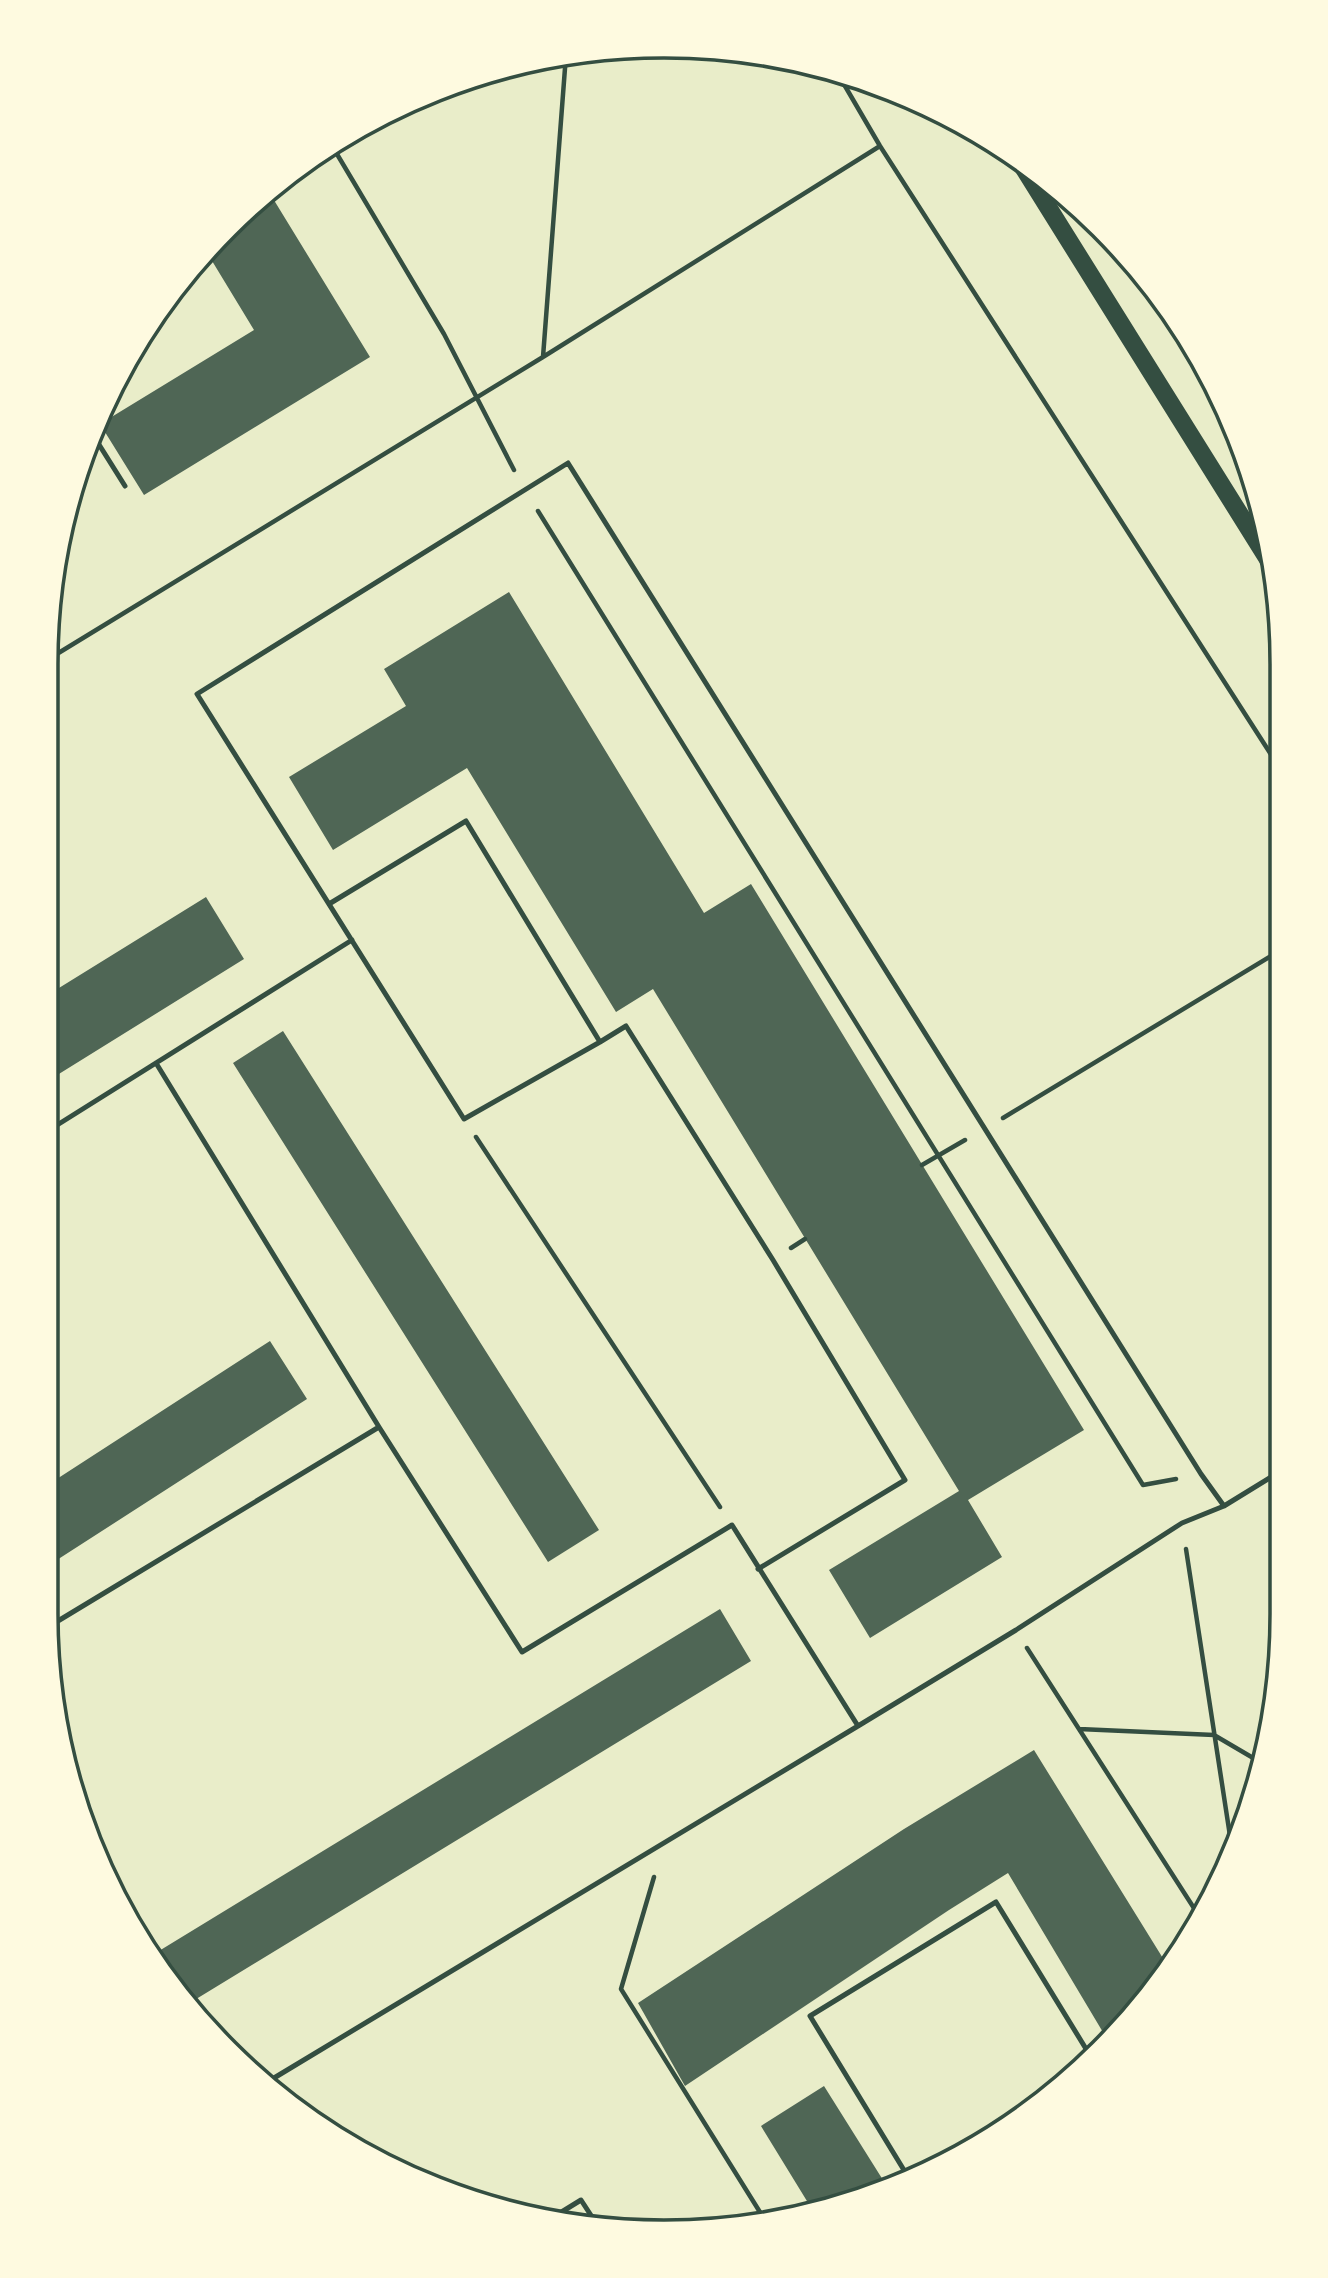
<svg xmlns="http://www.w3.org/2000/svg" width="1328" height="2278" viewBox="0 0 1328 2278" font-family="Helvetica,sans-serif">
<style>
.building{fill:#4f6655}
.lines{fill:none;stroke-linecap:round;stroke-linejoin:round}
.path{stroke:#344e41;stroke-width:4.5}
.service{stroke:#344e41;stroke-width:5}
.primary{stroke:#344e41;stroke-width:18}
.rim{fill:none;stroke:#344e41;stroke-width:3.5}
</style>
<rect width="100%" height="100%" fill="#e9edc9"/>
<path class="building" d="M301 165 304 170 283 182V181Z
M269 192 370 357 144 495 100 424 254 330 206 251 226 227Z
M509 592 704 913 751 884 1084 1430 968 1500 1002 1557 870 1638 829 1570 959 1491 653 989 616 1012 467 768 333 850 289 777 406 706 384 669Z
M206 897 244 959 46 1082V996Z
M283 1031 599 1530 548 1562 233 1063Z
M270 1341 307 1399 46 1567V1486Z
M720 1609 751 1661 188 2004 173 1990 154 1954Z
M1034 1750 1169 1968 1107 2039 1008 1873 949 1910 685 2086 638 2003 904 1829Z
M824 2086 888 2188 810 2206 761 2126Z"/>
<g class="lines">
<path class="path" d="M838 74 880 146 1281 770
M331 144 444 334 514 470
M543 357 566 55
M538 511 1143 1485 1176 1479
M47 660 543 357 880 146
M1003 1118 1281 950
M476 1137 720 1507
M922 1165 965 1140
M791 1248 805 1239
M1186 1549 1232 1849
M1027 1648 1199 1916
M1079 1729 1214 1735 1260 1762
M654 1877 621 1989 763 2217"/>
<path class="service" d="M93 435 125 486
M329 904 466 821 600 1042 626 1026 773 1260 905 1480 758 1569
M600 1042 464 1119 197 694 568 463 1201 1474 1224 1506 1281 1471
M156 1063 379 1427
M46 1132 352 940
M48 1627 379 1427 522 1652 732 1525 858 1726 1016 1630 1182 1523 1224 1506
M269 2081 858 1726
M910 2180 810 2016 996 1902 1091 2057
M555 2216 581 2200 594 2220"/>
<path class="primary" d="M1018 159 1269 561"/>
</g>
<path d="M0 0H1328V2278H0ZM664 58H664A606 606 0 0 1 1270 664V1614A606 606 0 0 1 664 2220H664A606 606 0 0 1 58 1614V664A606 606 0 0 1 664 58Z" fill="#fefae0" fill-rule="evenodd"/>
<path class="rim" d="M664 58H664A606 606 0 0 1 1270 664V1614A606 606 0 0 1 664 2220H664A606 606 0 0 1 58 1614V664A606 606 0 0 1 664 58Z"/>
</svg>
